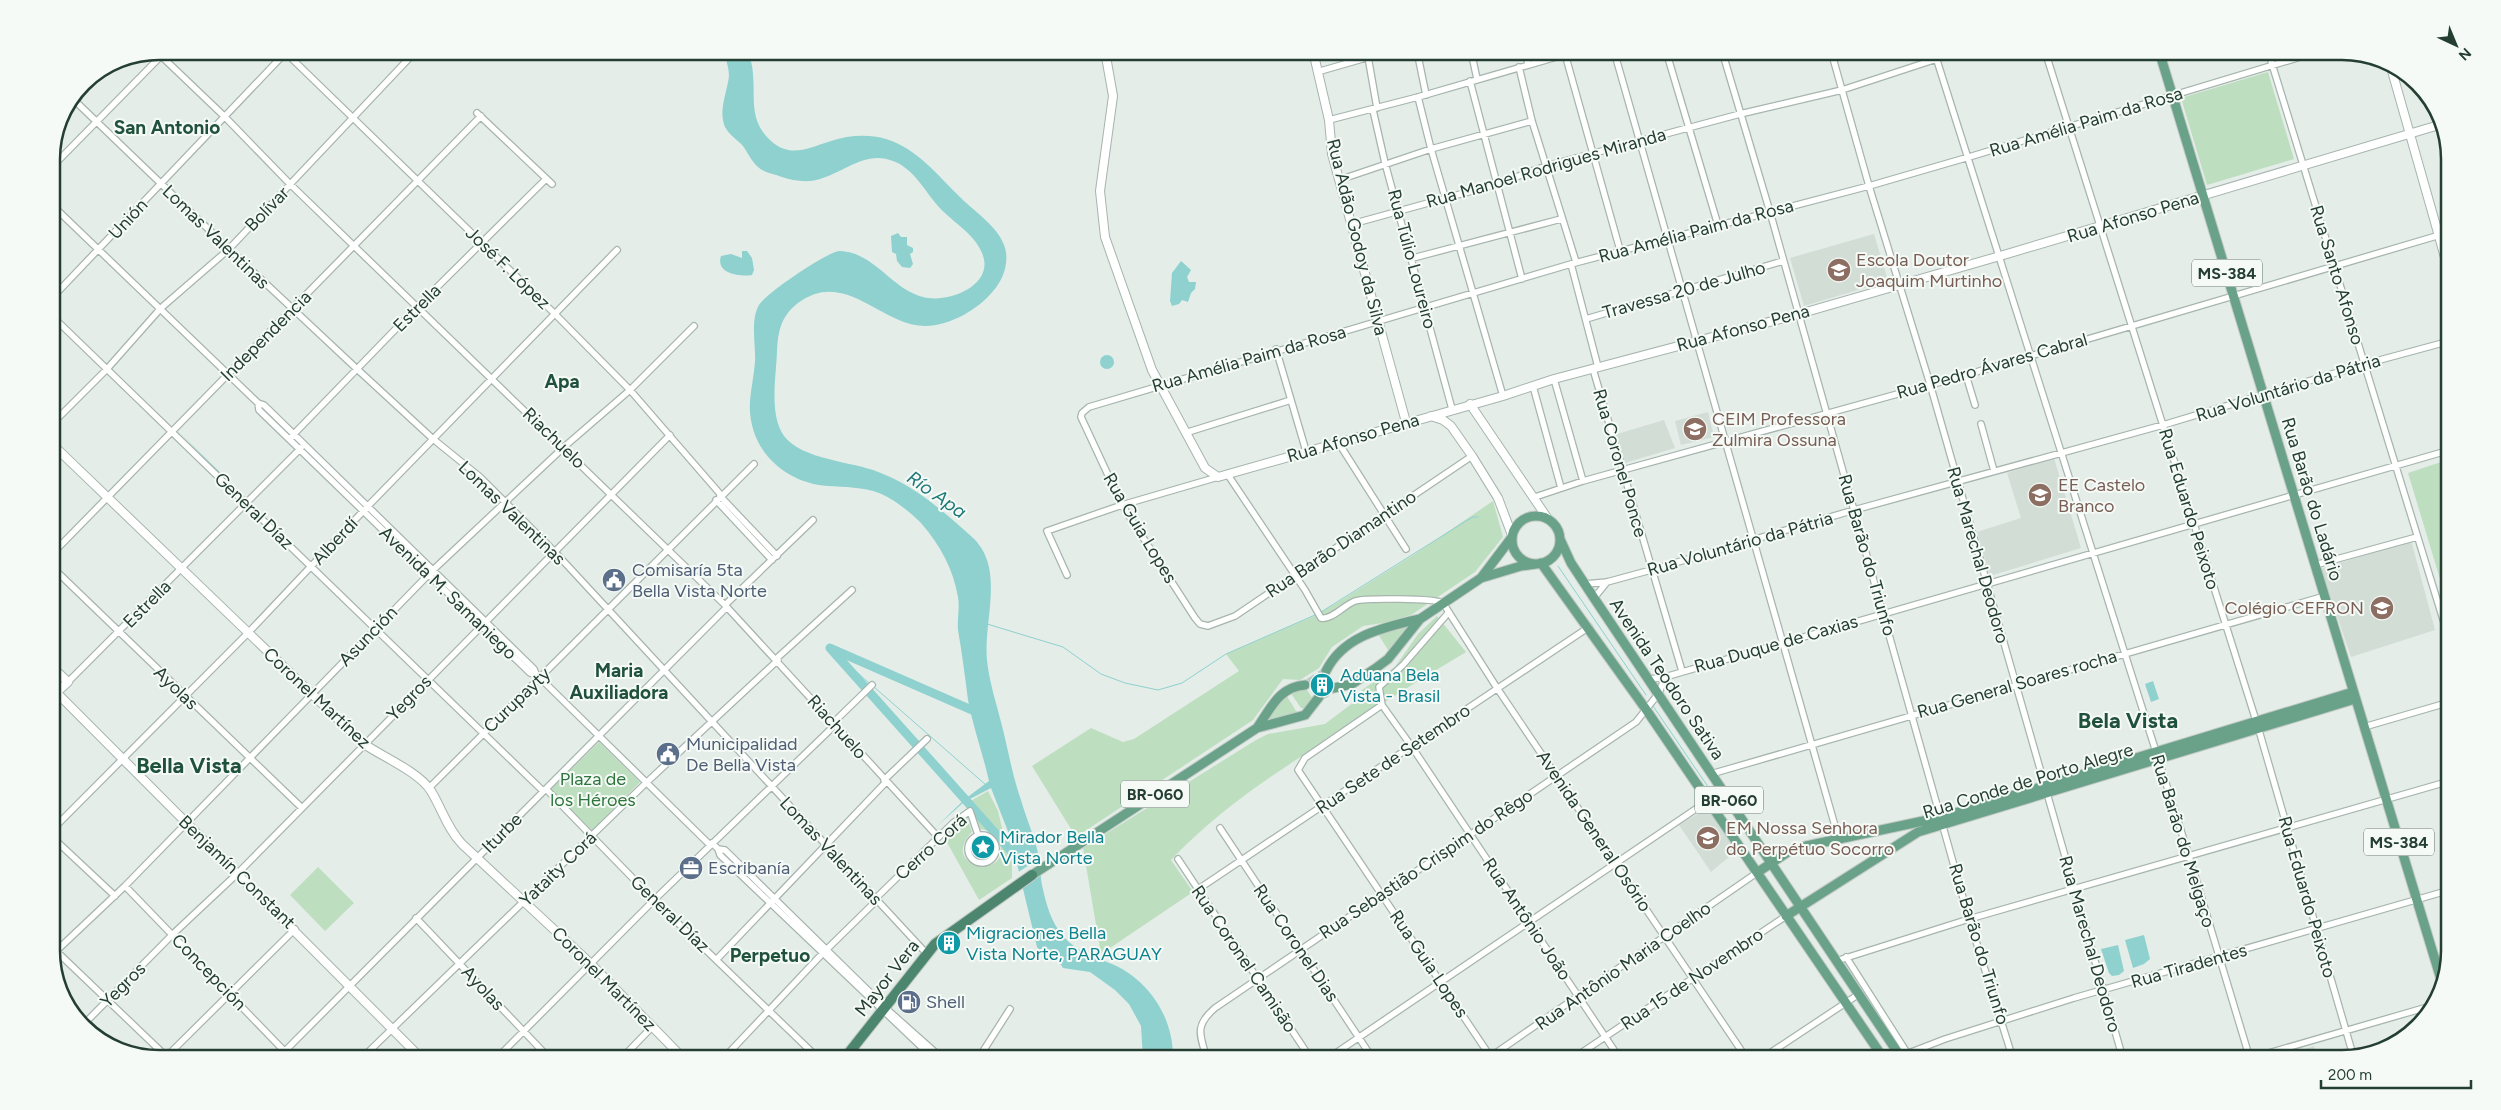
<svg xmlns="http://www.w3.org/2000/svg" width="2501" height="1110" viewBox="0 0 2501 1110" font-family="Figtree,sans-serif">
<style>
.built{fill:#d2ddd6}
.green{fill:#bedec0}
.water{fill:#8ed1cf}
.pier{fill:#e4ede8}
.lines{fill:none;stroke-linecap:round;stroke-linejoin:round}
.stream{stroke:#8ed1cf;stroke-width:1}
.river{stroke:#8ed1cf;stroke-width:9}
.primary-tunnel{stroke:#becac4;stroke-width:9;stroke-dasharray:9 4.5;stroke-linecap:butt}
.minor-casing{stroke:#a7b5ae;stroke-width:8}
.tertiary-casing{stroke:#a7b5ae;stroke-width:10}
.primary-casing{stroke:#c2c9c6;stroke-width:11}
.trunk-casing{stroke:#c2c9c6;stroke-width:12}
.minor{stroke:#fff;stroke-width:5.5}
.tertiary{stroke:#fff;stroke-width:8}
.primary{stroke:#6aa289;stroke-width:9}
.trunk{stroke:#4d866e;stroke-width:10}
.labels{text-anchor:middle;stroke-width:4;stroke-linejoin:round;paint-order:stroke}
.shield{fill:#f5faf6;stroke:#63776d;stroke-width:1}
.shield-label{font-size:16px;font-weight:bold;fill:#243f32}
.street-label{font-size:18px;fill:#243f32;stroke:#f5faf6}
.education-label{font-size:18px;fill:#785e54;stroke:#f5faf6;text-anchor:start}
.service-label{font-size:18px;fill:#4e5e75;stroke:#f5faf6;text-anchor:start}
.culture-label{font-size:18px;fill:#0d838f;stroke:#f5faf6;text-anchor:start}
.park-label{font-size:18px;fill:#2e753d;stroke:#f5faf6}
.neighbourhood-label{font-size:19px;font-weight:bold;fill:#20513c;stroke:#f5faf6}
.water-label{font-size:19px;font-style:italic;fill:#1e7a78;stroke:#f5faf6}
.district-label{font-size:22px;font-weight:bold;fill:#20513c;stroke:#f5faf6}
.rim{fill:none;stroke:#243f32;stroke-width:2.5}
</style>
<rect width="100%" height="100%" fill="#e4ede8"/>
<path class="built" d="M1874 234 1888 281 1804 306 1790 258Z
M1708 412 1714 437 1681 445 1675 421Z
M1664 420 1675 448 1625 463 1617 434Z
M2054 458 2081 548 1990 576 1977 532 2021 518 2007 473Z
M2411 540 2435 630 2351 657 2321 569Z
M1707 808 1736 851 1711 872 1679 825Z
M2314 1046 2318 1059H2275Z"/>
<path class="green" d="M2268 72 2294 159 2207 185 2181 98Z
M2450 459V612L2408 473Z
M1493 501 1503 537 1475 572 1411 615 1383 623 1363 626 1332 647 1319 668 1300 680 1283 679 1253 720 1076 837 1032 766 1091 728 1123 742 1134 739 1239 671 1226 654 1314 616 1340 601 1415 554Z
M1437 616 1466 652C1412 684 1360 717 1308 752 1256 786 1214 815 1171 860L1193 892 1101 954 1083 848 1256 740 1268 734 1325 724 1354 702 1362 690 1395 667 1418 634Z
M1410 625 1390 653 1378 634Z
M1305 687 1313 699 1306 709 1301 708 1292 695V690Z
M1285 693 1296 711 1300 713 1266 721Z
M599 742 640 782 592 831 551 789Z
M988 791 998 811 1008 854 1012 859V878L979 900 944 837 967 817 972 832C937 869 1014 880 999 842 996 833 989 830 980 829L969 802Z
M973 848a9 9 0 1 1 18 0a9 9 0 1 1-18 0Z
M318 867 354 903 325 931 290 895Z"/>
<path class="water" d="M723 51H749C750 59 753 67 753 75 755 98 750 117 766 136 788 160 805 149 831 141 849 135 869 134 886 139 918 149 938 176 961 198 975 212 997 226 1004 245 1010 260 1004 278 994 290 979 309 950 326 925 326 880 325 845 268 798 303 781 316 778 331 777 352 776 376 770 409 781 431 794 458 846 461 873 470 913 484 942 510 972 537 1006 568 983 620 987 660 989 681 996 702 1001 722 1008 748 1012 775 1021 800 1026 818 1034 835 1038 853 1041 864 1040 875 1042 885 1046 904 1051 922 1063 936 1077 952 1093 956 1112 964 1149 980 1174 1018 1173 1059H1143L1141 1026 1129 1004 1115 990 1090 972 1063 968 1054 954 1042 953 1037 947 1011 839 991 788 964 802 936 827 965 799 989 781C983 754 973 727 968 700 965 676 962 653 958 630 957 619 960 608 958 597 953 568 940 545 921 523 910 512 894 499 879 493 864 487 844 487 828 486 782 483 747 447 750 401 751 388 754 375 755 362 756 346 750 320 759 305 766 293 826 253 839 251 842 251 850 252 852 253 879 261 895 290 923 297 948 304 996 285 982 253 974 233 952 222 938 206 925 191 913 168 893 161 866 150 844 172 820 179 807 183 794 181 782 177 774 174 764 173 758 167 752 162 748 153 743 146 738 140 729 135 725 127 718 111 727 93 729 76 729 68 726 59 723 51Z
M898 233 901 237H907V245L913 248V252L910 254 913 264 910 268 902 267 897 261 896 254 892 252 891 236Z
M742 251H747L752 258 754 270 752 275C741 277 715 274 721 256L731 254 742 258Z
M1181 261 1191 270 1187 277 1189 282H1196L1195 289 1191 293 1188 302 1182 300 1179 304 1172 306 1170 301 1172 273Z
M1100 362a7 7 0 1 1 14 0a7 7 0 1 1-14 0Z
M177 430 244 496 243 497Z
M2153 681 2159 699 2151 702 2145 684Z
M2144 935 2150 959 2144 964 2133 968 2125 940Z
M2118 945 2124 971 2119 975 2112 976 2109 973 2101 949Z"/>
<path class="pier" d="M1041 857 1043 874 1021 888 1017 873Z"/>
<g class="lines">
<path class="stream" d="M1558 566 1646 695
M1321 612 1466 521 1473 517H1478
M987 624 1063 647 1101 674 1125 683 1158 690 1182 683 1226 654 1315 615
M830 648 869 683
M874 687 986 785
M1653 706 1717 800"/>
<path class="river" d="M981 714 830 648 1021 862"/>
<path class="primary-tunnel" d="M1309 683 1324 673
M1319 697 1334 688"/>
<g class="minor-casing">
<path id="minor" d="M284 51 554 313 630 390 721 495
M1367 51 1377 108
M1417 51 1426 95
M1471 51 1477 79
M1525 51 1528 64
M1614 51 1839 840
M1666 51 1718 225
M1722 51 1770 212 1969 919 2013 1059
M1831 51 1869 186 1930 384 2123 1059
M1934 51 2189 856 2250 1059
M2045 51 2258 727 2353 1055
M2268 51 2450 642
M157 52 225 117 290 184 725 605 938 837
M1565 54 1620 250
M1519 67 1532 121 1576 262
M1317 72 1390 51
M1470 81 1522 279
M1418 97 1431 149 1503 396
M72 98 229 249 357 369 433 439 480 477 554 551 926 953
M1373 110 1385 163 1452 409
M477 113 552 184
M1329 120 1418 97 1577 51
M51 168 161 56
M1339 180 1431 149 1532 121
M51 204 258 403 264 405 534 669 536 674 710 845
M1352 224 1497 184 1546 166 1740 114 1842 90 1961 51
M1413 258 1561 219
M1571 264 1598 367
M51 299 287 51
M51 315 543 791
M1586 319 1783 261
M1276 349 1306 451
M1593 369 1682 671
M1966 375 1975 405
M1554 379 1583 481
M1533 386 1561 488
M258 403 259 410 289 439 530 673 536 674
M1981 424 1994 471
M51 425 107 369 161 308 229 249 415 52
M1185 433 1291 400
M291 437 418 306 546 179
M1338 442 1406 549
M1472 456 1235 616 1208 626 1200 624 1195 618 1122 505 1081 417 1082 413 1089 407 1571 264 1869 186 1969 157 2320 51
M1228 475 1305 590 1321 618C1332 620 1344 605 1355 601 1364 598 1435 598 1443 603L1497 688 1747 1059
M720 496 777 556
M1535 497 1583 481 1966 375 2450 232
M716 500 772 560
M51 555 481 116
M2315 565 2417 537
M51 566 302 808
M1067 575 1047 531 1122 505 1218 477
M1585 584 1607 582 1651 570 1854 510 2163 425 2365 364 2450 341
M1594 598 1607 582
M725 605 813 520
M1449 612 1403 665 1379 687 1382 705 1412 747 1620 1059
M776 659 852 590
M1650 679 1665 677 2450 450
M68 682 301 448
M51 699 57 692
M1382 705 1305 758 1298 770 1492 1059
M833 723 872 685
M2364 727 2450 702
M1711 774 2325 596
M884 780 927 739
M429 788 754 464
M546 789 654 900 819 1059
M1220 828 1373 1059
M51 831 248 633 368 506 617 250
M968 849a14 14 0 1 1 28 0a14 14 0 1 1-28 0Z
M51 836 115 896
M712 843 718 849 720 855 931 1056H934L935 1052 890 1012 725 850 718 849
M1178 859 1311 1059
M125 886 292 1059
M1197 890 1589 627
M875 899 953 823 970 811 978 835
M416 918 550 1059
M52 947 169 1059
M52 955 125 886 433 570 564 447 630 390 694 326
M1846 957 1911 1059
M717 959 886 782
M1836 961 1969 919 2450 781
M84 1024 173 934 238 873 670 435
M1901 1056 1945 1039 2074 998 2450 890
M164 1059 295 929
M277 1059 727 607
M361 1059 647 782 778 660
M496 1059 654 900 835 725
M621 1059 652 1027
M723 1059 822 954 876 901
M978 1059 1010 1009
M1207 1059C1200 1035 1194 1026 1215 1008L1636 722 1659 693 1665 677
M1327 1059 1709 800
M1487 1059 1758 872
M1572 1059 1786 916
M1761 1059 1859 994
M2248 1059 2431 1006"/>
</g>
<g class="tertiary-casing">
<path id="tertiary" d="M1105 51 1113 96 1100 191 1105 237 1152 370 1205 468 1218 477 1503 396 1554 379 1799 314 2000 256 2439 125
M1313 51 1329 120 1332 154 1406 422
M2390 64 2450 275
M1470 404 1548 519
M1431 416 1443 420 1451 426 1472 456 1498 498 1512 535
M51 443 364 744C383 757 419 772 431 791 442 809 447 828 462 844L591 964 684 1059
M51 666 68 682 57 692
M51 687 422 1059"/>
</g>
<g class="primary-casing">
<path id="primary" d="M2159 51 2443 986
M1512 540a24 24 0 1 1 48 0a24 24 0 1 1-48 0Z
M1560 539 1571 563 1594 598 1902 1059
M1541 563 1645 708 1884 1059
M1481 578 1512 537
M1326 671C1344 635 1383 628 1419 619
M1334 688 1352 684 1376 668 1388 659 1420 619 1481 578 1521 566 1536 564
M1257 728C1271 708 1279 687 1305 685
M1758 872 1788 852 1806 846 1942 817 2353 692
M1032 875 1257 728 1305 715 1319 697
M1786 916 1918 832 2355 699"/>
</g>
<g class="trunk-casing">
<path id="trunk" d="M844 1059 935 944 1032 875"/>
</g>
<use href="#minor" class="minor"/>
<use href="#tertiary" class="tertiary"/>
<use href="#primary" class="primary"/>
<use href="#trunk" class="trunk"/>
</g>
<defs>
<g id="school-disc" transform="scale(1.25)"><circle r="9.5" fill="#8d6e63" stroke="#f5faf6"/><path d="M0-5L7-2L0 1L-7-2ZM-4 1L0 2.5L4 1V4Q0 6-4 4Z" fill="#fff"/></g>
<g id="civic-disc" transform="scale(1.25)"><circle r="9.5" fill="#5c6f8a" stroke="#f5faf6"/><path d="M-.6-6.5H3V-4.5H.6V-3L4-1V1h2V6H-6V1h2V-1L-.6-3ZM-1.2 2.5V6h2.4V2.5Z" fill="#fff"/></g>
<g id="building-disc" transform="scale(1.25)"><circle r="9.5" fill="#0f9aa8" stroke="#f5faf6"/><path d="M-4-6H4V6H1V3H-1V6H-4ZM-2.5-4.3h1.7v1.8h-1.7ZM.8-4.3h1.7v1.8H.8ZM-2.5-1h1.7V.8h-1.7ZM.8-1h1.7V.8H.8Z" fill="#fff"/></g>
<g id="sight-disc" transform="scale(1.25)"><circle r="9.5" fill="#0f9aa8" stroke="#f5faf6"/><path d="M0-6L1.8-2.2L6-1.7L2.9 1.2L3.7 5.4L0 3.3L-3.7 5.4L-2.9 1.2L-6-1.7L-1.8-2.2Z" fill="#fff"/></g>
<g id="office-disc" transform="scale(1.25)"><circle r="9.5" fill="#5c6f8a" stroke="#f5faf6"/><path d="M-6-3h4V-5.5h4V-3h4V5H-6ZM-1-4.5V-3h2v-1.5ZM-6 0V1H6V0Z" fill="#fff"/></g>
<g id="fuel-disc" transform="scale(1.25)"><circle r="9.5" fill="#5c6f8a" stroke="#f5faf6"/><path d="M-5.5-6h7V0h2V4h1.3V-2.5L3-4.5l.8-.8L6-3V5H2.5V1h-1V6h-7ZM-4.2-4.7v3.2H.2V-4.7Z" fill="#fff"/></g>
</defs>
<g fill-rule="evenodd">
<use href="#school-disc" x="1839" y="270"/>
<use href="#school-disc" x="1695" y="429"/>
<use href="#school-disc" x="2040" y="495"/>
<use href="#civic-disc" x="614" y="580"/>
<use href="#school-disc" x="2382" y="608"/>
<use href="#building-disc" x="1322" y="685"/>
<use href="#civic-disc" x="668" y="754"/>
<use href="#school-disc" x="1708" y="838"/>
<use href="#sight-disc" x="983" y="847"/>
<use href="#office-disc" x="691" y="868"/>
<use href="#building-disc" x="949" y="943"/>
<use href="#fuel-disc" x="909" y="1002"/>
</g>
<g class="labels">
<g class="shield">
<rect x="2192" y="259.5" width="70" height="27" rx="4"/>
<rect x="1121" y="780.5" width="68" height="27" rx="4"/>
<rect x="1695" y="786.5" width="68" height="27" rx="4"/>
<rect x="2364" y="828.5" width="70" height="27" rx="4"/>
</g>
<g class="shield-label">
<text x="2227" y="279">MS-384</text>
<text x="1155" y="800">BR-060</text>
<text x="1729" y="806">BR-060</text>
<text x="2399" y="848">MS-384</text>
</g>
<g class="street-label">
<text transform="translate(2086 122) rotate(-17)" y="6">Rua Amélia Paim da Rosa</text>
<text transform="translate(1546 168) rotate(-16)" y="6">Rua Manoel Rodrigues Miranda</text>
<text transform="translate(267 209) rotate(-46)" y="6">Bolívar</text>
<text transform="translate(2133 217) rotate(-17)" y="6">Rua Afonso Pena</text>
<text transform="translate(128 219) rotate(-47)" y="6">Unión</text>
<text transform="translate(1696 231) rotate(-15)" y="6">Rua Amélia Paim da Rosa</text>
<text transform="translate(216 237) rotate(44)" y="6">Lomas Valentinas</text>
<text transform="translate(1357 237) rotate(76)" y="6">Rua Adão Godoy da Silva</text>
<text transform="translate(1412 259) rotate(75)" y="6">Rua Túlio Loureiro</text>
<text transform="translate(508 268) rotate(44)" y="6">José F. López</text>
<text transform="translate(2337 275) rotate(73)" y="6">Rua Santo Afonso</text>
<text transform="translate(1684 290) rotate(-16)" y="6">Travessa 20 de Julho</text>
<text transform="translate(417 308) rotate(-45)" y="6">Estrella</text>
<text transform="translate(1743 328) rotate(-15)" y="6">Rua Afonso Pena</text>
<text transform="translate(266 336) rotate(-45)" y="6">Independencia</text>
<text transform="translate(1249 359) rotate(-16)" y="6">Rua Amélia Paim da Rosa</text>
<text transform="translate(1992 366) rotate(-16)" y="6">Rua Pedro Ávares Cabral</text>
<text transform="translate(2288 388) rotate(-17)" y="6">Rua Voluntário da Pátria</text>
<text transform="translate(554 438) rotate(44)" y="6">Riachuelo</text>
<text transform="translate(1353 438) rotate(-16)" y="6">Rua Afonso Pena</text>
<text transform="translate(1620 463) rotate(74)" y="6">Rua Coronel Ponce</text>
<text transform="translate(2312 499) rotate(73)" y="6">Rua Barão do Ladário</text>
<text transform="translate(2189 509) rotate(73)" y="6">Rua Eduardo Peixoto</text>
<text transform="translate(254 511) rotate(44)" y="6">General Díaz</text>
<text transform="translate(512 513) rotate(44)" y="6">Lomas Valentinas</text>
<text transform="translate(1140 528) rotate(59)" y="6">Rua Guia Lopes</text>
<text transform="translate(335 541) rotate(-47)" y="6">Alberdí</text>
<text transform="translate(1341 544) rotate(-34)" y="6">Rua Barão Diamantino</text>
<text transform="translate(1740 544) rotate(-16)" y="6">Rua Voluntário da Pátria</text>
<text transform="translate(1867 555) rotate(74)" y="6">Rua Barão do Triunfo</text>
<text transform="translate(1978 555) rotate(74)" y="6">Rua Marechal Deodoro</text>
<text transform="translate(448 593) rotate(44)" y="6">Avenida M. Samaniego</text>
<text transform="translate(147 604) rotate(-45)" y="6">Estrella</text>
<text transform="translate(368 636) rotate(-46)" y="6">Asunción</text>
<text transform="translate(1776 644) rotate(-16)" y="6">Rua Duque de Caxias</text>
<text transform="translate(1667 679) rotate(56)" y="6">Avenida Teodoro Sativa</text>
<text transform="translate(2017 684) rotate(-16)" y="6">Rua General Soares rocha</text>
<text transform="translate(176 688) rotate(44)" y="6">Ayolas</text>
<text transform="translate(317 698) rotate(43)" y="6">Coronel Martínez</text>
<text transform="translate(409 698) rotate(-46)" y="6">Yegros</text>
<text transform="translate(517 700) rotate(-44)" y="6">Curupayty</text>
<text transform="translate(837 727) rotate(48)" y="6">Riachuelo</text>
<text transform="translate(1393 759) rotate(-34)" y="6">Rua Sete de Setembro</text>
<text transform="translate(2028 781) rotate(-17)" y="6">Rua Conde de Porto Alegre</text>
<text transform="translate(1594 831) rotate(56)" y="6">Avenida General Osório</text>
<text transform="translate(502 833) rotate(-45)" y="6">Iturbe</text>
<text transform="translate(2183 841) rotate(73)" y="6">Rua Barão do Melgaço</text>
<text transform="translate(931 847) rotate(-42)" y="6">Cerro Corá</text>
<text transform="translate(831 851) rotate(47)" y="6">Lomas Valentinas</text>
<text transform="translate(1426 864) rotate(-34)" y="6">Rua Sebastião Crispim do Rêgo</text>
<text transform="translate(558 869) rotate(-44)" y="6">Yataity Corá</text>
<text transform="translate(237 872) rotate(44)" y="6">Benjamín Constant</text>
<text transform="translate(2307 897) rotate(74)" y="6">Rua Eduardo Peixoto</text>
<text transform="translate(670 914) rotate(44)" y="6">General Díaz</text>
<text transform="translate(1527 919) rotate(56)" y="6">Rua Antônio João</text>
<text transform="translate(1296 943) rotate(56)" y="6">Rua Coronel Dias</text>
<text transform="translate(1979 944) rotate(73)" y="6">Rua Barão do Triunfo</text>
<text transform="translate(2090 944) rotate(74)" y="6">Rua Marechal Deodoro</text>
<text transform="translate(1244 959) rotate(56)" y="6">Rua Coronel Camisão</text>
<text transform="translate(1429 964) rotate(56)" y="6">Rua Guia Lopes</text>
<text transform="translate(1623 966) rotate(-35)" y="6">Rua Antônio Maria Coelho</text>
<text transform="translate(2189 966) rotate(-16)" y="6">Rua Tiradentes</text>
<text transform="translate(209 972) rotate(46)" y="6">Concepción</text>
<text transform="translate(887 978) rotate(-52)" y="6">Mayor Vera</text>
<text transform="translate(604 979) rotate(45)" y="6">Coronel Martínez</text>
<text transform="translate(1692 979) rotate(-34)" y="6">Rua 15 de Novembro</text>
<text transform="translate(123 985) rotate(-45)" y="6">Yegros</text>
<text transform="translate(483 988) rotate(47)" y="6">Ayolas</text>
</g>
<g class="education-label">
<text x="1856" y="266">Escola Doutor<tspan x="1856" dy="21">Joaquim Murtinho</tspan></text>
<text x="1712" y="425">CEIM Professora<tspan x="1712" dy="21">Zulmira Ossuna</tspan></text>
<text x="2058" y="491">EE Castelo<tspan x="2058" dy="21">Branco</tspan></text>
<text x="2364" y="614" text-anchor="end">Colégio CEFRON</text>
<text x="1726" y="834">EM Nossa Senhora<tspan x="1726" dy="21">do Perpétuo Socorro</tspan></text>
</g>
<g class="service-label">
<text x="632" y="576">Comisaría 5ta<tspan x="632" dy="21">Bella Vista Norte</tspan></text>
<text x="686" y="750">Municipalidad<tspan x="686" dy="21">De Bella Vista</tspan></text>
<text x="708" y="874">Escribanía</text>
<text x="926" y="1008">Shell</text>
</g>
<g class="culture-label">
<text x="1340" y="681">Aduana Bela<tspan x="1340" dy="21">Vista - Brasil</tspan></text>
<text x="1000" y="843">Mirador Bella<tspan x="1000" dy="21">Vista Norte</tspan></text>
<text x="966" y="939">Migraciones Bella<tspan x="966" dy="21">Vista Norte, PARAGUAY</tspan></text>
</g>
<g class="park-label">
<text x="593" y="785">Plaza de<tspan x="593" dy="21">los Héroes</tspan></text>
</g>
<g class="neighbourhood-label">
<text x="167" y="134">San Antonio</text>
<text x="562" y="388">Apa</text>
<text x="619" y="677">Maria<tspan x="619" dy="22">Auxiliadora</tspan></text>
<text x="770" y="962">Perpetuo</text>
</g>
<g class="water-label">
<text transform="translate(937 494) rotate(35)" y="7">Río Apa</text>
</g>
<g class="district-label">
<text x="2128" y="728">Bela Vista</text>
<text x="189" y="773">Bella Vista</text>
</g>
</g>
<path d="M0 0H2501V1110H0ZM159 60H2342A99 99 0 0 1 2441 159V951A99 99 0 0 1 2342 1050H159A99 99 0 0 1 60 951V159A99 99 0 0 1 159 60Z" fill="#f5faf6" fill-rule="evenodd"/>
<path class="rim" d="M159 60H2342A99 99 0 0 1 2441 159V951A99 99 0 0 1 2342 1050H159A99 99 0 0 1 60 951V159A99 99 0 0 1 159 60Z"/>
<g transform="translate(2456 45) rotate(136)" stroke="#f5faf6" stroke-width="4" paint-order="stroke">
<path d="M0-4L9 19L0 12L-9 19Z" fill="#243f32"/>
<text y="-8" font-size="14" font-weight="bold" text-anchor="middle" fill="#243f32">N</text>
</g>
<path d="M2321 1080v8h150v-8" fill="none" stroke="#243f32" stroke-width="2.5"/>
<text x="2328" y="1080" font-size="15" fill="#243f32" stroke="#f5faf6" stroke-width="4" paint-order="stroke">200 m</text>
</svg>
